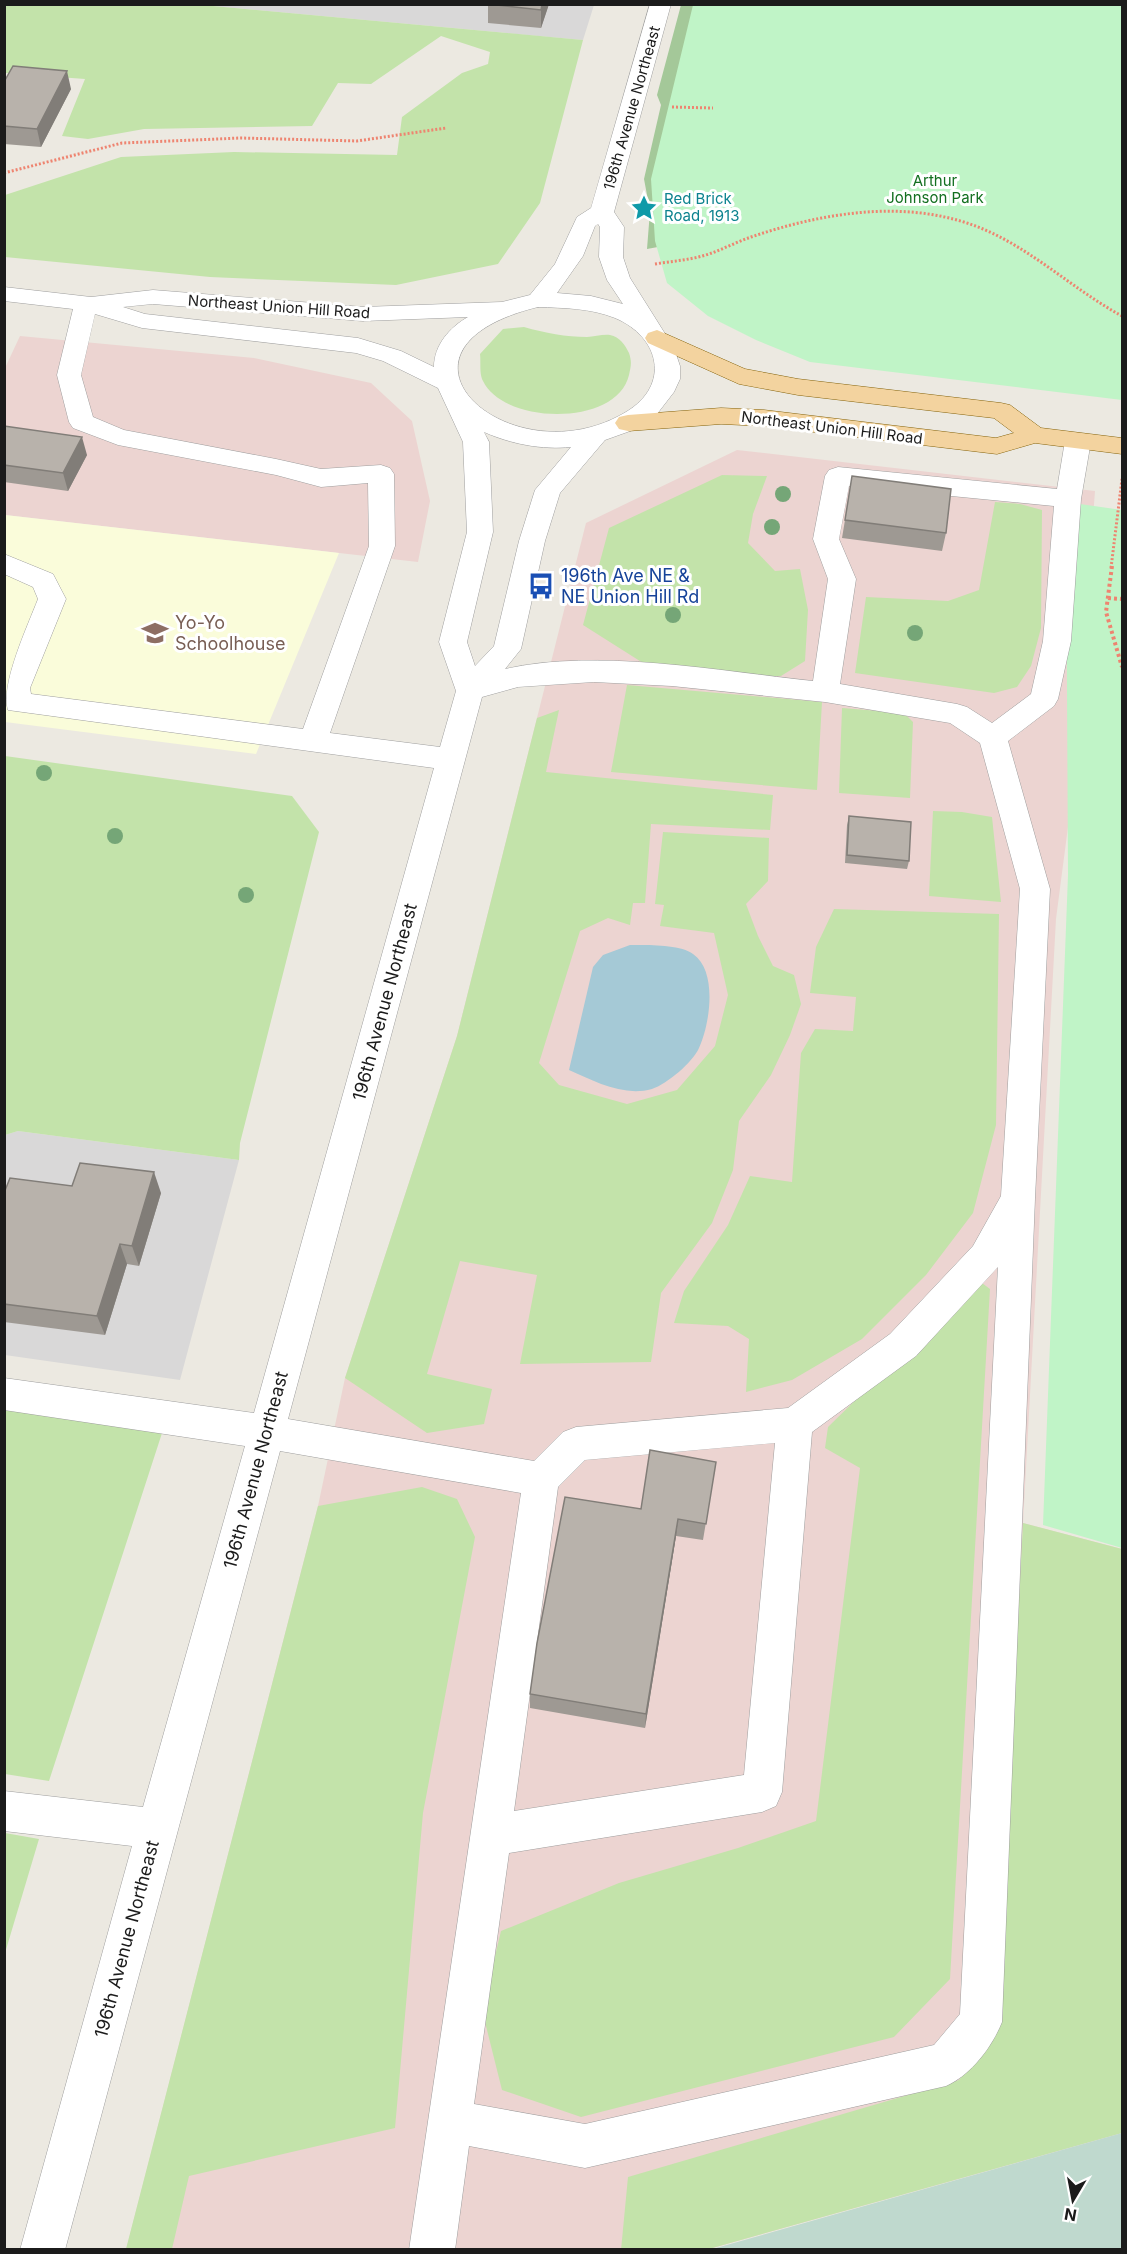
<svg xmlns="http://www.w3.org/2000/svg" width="1127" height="2254" viewBox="0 0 1127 2254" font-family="Inter,sans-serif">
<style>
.residential{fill:#d9d8d8}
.commercial{fill:#ecd4d1}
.education{fill:#fafcda}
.grass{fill:#c3e3aa}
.forest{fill:#a4c899}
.wetland{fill:#bfd9ce}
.park{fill:#c0f4c7}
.water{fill:#a5c9d6}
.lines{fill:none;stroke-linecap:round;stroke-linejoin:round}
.minor-casing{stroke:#9f9f9f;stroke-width:1}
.major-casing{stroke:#86640c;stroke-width:1}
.path-far1{stroke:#ee8470;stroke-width:3;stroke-dasharray:2 2;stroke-linecap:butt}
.path{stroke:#ee8470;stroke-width:4;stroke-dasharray:3 3;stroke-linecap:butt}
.minor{fill:#fff;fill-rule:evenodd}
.major{fill:#f3d39f;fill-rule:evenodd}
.tree{fill:#75a677}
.wall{fill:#9e9993}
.shaded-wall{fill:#817d78}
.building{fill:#b8b2ab;stroke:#817d78;stroke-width:1.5}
.labels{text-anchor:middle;stroke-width:6;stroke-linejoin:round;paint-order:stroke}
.far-street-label{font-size:15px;fill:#1b1b1b;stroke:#fff}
.far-park-label{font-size:15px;fill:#136f20;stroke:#fff}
.far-culture-label{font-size:15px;fill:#0d838f;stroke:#fff;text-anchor:start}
.transit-label{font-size:18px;fill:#164399;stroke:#fff;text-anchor:start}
.education-label{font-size:18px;fill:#785e54;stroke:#fff;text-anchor:start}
.street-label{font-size:18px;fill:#1b1b1b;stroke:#fff}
</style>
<rect width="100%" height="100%" fill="#ece9e1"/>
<path class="residential" d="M213 4 594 5 583 40 212 6Z
M18 1131 239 1160 180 1380 5 1355V1135Z"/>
<path class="commercial" d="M20 336 254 358 371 383 412 421 430 501 418 562 5 515V368Z
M737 450 1095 491 1072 796 1056 919 1023 1523 1122 1549V2133L709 2249 126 2250 318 1506 345 1378 457 1036 586 523Z"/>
<path class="education" d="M5 515 339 553 256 754 5 722Z"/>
<path class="grass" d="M5 5H213V6L583 40 540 203 498 264 396 285 210 277 5 257V195L121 157 234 152 397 155 402 117 462 73 488 64 490 52 441 36 371 84 338 83 312 126 144 129 88 139 62 136 85 79 5 73Z
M524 327C545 333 566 337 587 337 594 337 603 334 610 335 620 337 625 345 629 353 632 362 631 366 629 375 617 427 504 425 483 381 479 374 481 362 480 354L503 329Z
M722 475 767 476 753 514 748 543 775 571 800 569 808 610 805 661 781 676H758L643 663 583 625 609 528Z
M995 502 1020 504 1042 510 1041 628 1031 666 1017 687 994 693 855 673 866 597 948 601 979 590Z
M627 685 822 702 817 790 611 772Z
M842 708 904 713 913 722 910 798 839 793Z
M559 710 546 772 773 795 770 830 651 824 645 903H633L630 925 608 918 580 931 539 1063 559 1085 627 1104 677 1090 715 1046 728 995 714 933 660 926 664 905 655 904 663 832 769 838 768 881 746 904 758 936 773 966 794 975 801 1004 790 1035 771 1075 739 1121 733 1170 712 1223 661 1293 651 1362 520 1364 537 1275 460 1261 427 1374 492 1389 484 1424 427 1433 345 1378 457 1036 537 718Z
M5 756 292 796 319 832 240 1143 239 1160 18 1131 5 1135Z
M933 811 962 812 992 817 1001 902 929 896Z
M834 909 999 914 996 1125 973 1213 926 1275 862 1339 792 1380 746 1392 749 1339 728 1326 674 1323 684 1291 728 1225 750 1176 792 1182 801 1053 815 1029 853 1031 856 997 810 993 816 947Z
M978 1280 990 1289 950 1979 894 2037 581 2117 502 2090 482 2010 501 1931 619 1883 738 1848 816 1821 860 1468 825 1448 828 1427Z
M4 1406 163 1430 49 1781 5 1774Z
M422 1487 457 1499 475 1537 423 1813 395 2128 189 2176 172 2249H126L318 1506Z
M1023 1523 1122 1549V2133L709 2249 621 2250 628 2177 959 2080 997 2023Z
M5 1833 39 1839 5 1953 4 1833Z"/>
<path class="forest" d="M681 5H756L674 244 647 249 650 211 644 179 661 105 657 95Z"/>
<path class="wetland" d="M1122 2133V2249L709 2250Z"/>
<path class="park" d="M693 5H1122V400L810 362 756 340 708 316 667 283 655 241 651 179Z
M1066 502 1122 510V1548L1043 1525 1068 875Z"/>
<path class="water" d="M630 945C646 945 680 944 693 954 718 971 710 1024 699 1048 693 1062 667 1084 652 1089 623 1097 594 1081 569 1070L593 967 603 955Z"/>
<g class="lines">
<g class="minor-casing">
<path id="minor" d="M650 4H671L614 212 624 227 623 257 630 278 674 348 680 366V379L674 392 657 414 633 430 605 440 560 493 545 541 521 649 505 669C596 648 719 671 813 681L828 579 813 539 825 476 829 470 838 467 1057 489 1065 441 1069 435 1078 433 1087 435 1091 441 1081 499 1071 641 1058 699 1054 706 1008 741 1050 889 1035 1198 1002 2022C992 2047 971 2075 946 2086L585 2168 469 2146 455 2250H409L521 1493 280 1451 65 2250H20L132 1846 4 1831V1791L143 1807 245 1446 4 1410V1378L254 1413 434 768 8 710C0 685 28 625 38 599L33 587 4 574V554L53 574 66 599 30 688 31 694 303 729 369 546 368 483 321 487 276 475 118 445 73 428 69 422 57 375 73 309 4 301V287L91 297 153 290 363 307 502 302 530 295 555 264 577 217 591 208ZM598 224 600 227 599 257 607 280 623 304 591 296 557 293 583 256 595 226ZM153 304 363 321 468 317C450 327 434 345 434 367L401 351 358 338 145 314 123 307ZM538 307C564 308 590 308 615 318 660 337 671 385 626 412 512 481 363 350 538 307ZM95 314 142 328 356 353 383 361 438 388 463 442 467 532 439 642 456 691 440 747 330 733 395 546 394 474 390 468 381 465 321 469 276 459 124 430 93 417 81 375ZM484 432C511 444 542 450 571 447L535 490 519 541 494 646 475 666 467 642 493 532 489 442ZM849 486 1054 506 1043 641 1031 694 992 723 967 707 957 704 840 684 856 579 839 539ZM594 682 672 686 825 702 950 723 980 743 1020 889 1001 1196 973 1246 890 1334 788 1408 576 1427 563 1432 534 1461 288 1419 482 697 518 687ZM998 1267 960 2014 934 2045 585 2124 474 2104 509 1853 762 1812 776 1806 782 1792 812 1432 916 1356ZM775 1443 744 1775 514 1811 558 1487 585 1460Z"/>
</g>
<g class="major-casing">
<path id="major" d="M657 330 745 369 798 379 1001 403 1010 405 1041 428 1122 438V454L1035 443 997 454 764 426 721 424 628 431 619 429 615 423 619 417 628 415 721 408 764 410 996 438 1014 433 994 418 798 395 739 384 648 343 645 338 648 333Z"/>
</g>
<path class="path-far1" d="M672 107 713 108
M4 173 122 143 241 138 357 141 446 128
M655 264C673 261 691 260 709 254 723 249 737 242 751 237 825 212 909 198 983 229 1033 250 1074 290 1122 316
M1111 568 1122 479"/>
<path class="path" d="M1112 566 1106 612 1122 667
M1108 598 1122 599"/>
<use href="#minor" class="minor"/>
<use href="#major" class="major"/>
</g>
<g class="tree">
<circle cx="783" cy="494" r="8"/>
<circle cx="772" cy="527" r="8"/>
<circle cx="673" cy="615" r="8"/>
<circle cx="915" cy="633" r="8"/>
<circle cx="44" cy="773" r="8"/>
<circle cx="115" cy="836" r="8"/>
<circle cx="246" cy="895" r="8"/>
</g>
<path class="wall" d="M488 4H549L541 28 488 23Z
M4 82 71 89 41 147 4 144Z
M4 426 87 455 68 491 4 482Z
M845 520 946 533 942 551 842 538Z
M849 816 909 861 907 869 845 863 847 825Z
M72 1186 161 1193 139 1266 127 1264 105 1335 4 1322V1193Z
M716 1462 703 1540 676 1536 645 1728 530 1708V1694L641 1509Z"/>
<path class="shaded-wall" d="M542 4H549L541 28V10Z
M67 71 71 89 41 147 37 129Z
M82 437 87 455 68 491 63 473Z
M154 1172 161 1193 139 1266 132 1246Z
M120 1244 127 1264 105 1335 97 1316Z
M678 1519 676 1536 645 1728 646 1714Z"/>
<path class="building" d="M488 4H542L541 10Z
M13 66 67 71 37 129 4 126V82Z
M4 426 82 437 63 473 4 465Z
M852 476 951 489 946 533 845 520Z
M849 816 911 822 909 861 847 855Z
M80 1163 154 1172 132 1246 120 1244 97 1316 4 1304V1193L10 1178 72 1186Z
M650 1450 716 1462 706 1524 678 1519 646 1714 530 1694 537 1643 565 1497 641 1509Z"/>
<defs>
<g id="sight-bare" transform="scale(2.07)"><path d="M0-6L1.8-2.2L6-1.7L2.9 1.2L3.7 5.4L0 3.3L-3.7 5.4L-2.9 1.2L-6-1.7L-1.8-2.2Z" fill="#0f9aa8" stroke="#fff" stroke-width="2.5" paint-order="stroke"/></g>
<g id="bus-bare" transform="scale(2.07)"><path d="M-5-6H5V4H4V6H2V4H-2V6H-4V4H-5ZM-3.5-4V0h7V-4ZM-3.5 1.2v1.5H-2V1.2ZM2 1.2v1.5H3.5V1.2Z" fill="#1a4fb4" stroke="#fff" stroke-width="2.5" paint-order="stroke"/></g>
<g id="school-bare" transform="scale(2.07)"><path d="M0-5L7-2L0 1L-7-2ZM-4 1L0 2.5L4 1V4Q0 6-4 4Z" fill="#8d6e63" stroke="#fff" stroke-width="2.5" paint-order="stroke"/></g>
</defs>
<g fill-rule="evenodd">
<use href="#sight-bare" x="644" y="208"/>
<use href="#bus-bare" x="541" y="586"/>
<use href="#school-bare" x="155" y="633"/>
</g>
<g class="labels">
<g class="far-street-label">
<text transform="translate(632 108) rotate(-74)" y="5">196th Avenue Northeast</text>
<text transform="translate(279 307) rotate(4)" y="5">Northeast Union Hill Road</text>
<text transform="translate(832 428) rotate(7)" y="5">Northeast Union Hill Road</text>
</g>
<g class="far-park-label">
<text x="935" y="186">Arthur<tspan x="935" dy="17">Johnson Park</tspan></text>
</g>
<g class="far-culture-label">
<text x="664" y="204">Red Brick<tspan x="664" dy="17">Road, 1913</tspan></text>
</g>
<g class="transit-label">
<text x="561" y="582">196th Ave NE &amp;<tspan x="561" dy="21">NE Union Hill Rd</tspan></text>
</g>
<g class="education-label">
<text x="175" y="629">Yo-Yo<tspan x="175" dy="21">Schoolhouse</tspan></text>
</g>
<g class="street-label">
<text transform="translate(385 1002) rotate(-75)" y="6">196th Avenue Northeast</text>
<text transform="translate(256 1470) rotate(-75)" y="6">196th Avenue Northeast</text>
<text transform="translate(127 1939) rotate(-75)" y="6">196th Avenue Northeast</text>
</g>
</g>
<rect width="1127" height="2254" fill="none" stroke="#1b1b1b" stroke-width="12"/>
<g transform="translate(1073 2200) rotate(190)" stroke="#ffffff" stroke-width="4.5" paint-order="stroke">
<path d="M0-4.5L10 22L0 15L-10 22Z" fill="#1b1b1b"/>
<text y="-9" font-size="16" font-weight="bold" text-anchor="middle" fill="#1b1b1b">N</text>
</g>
</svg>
